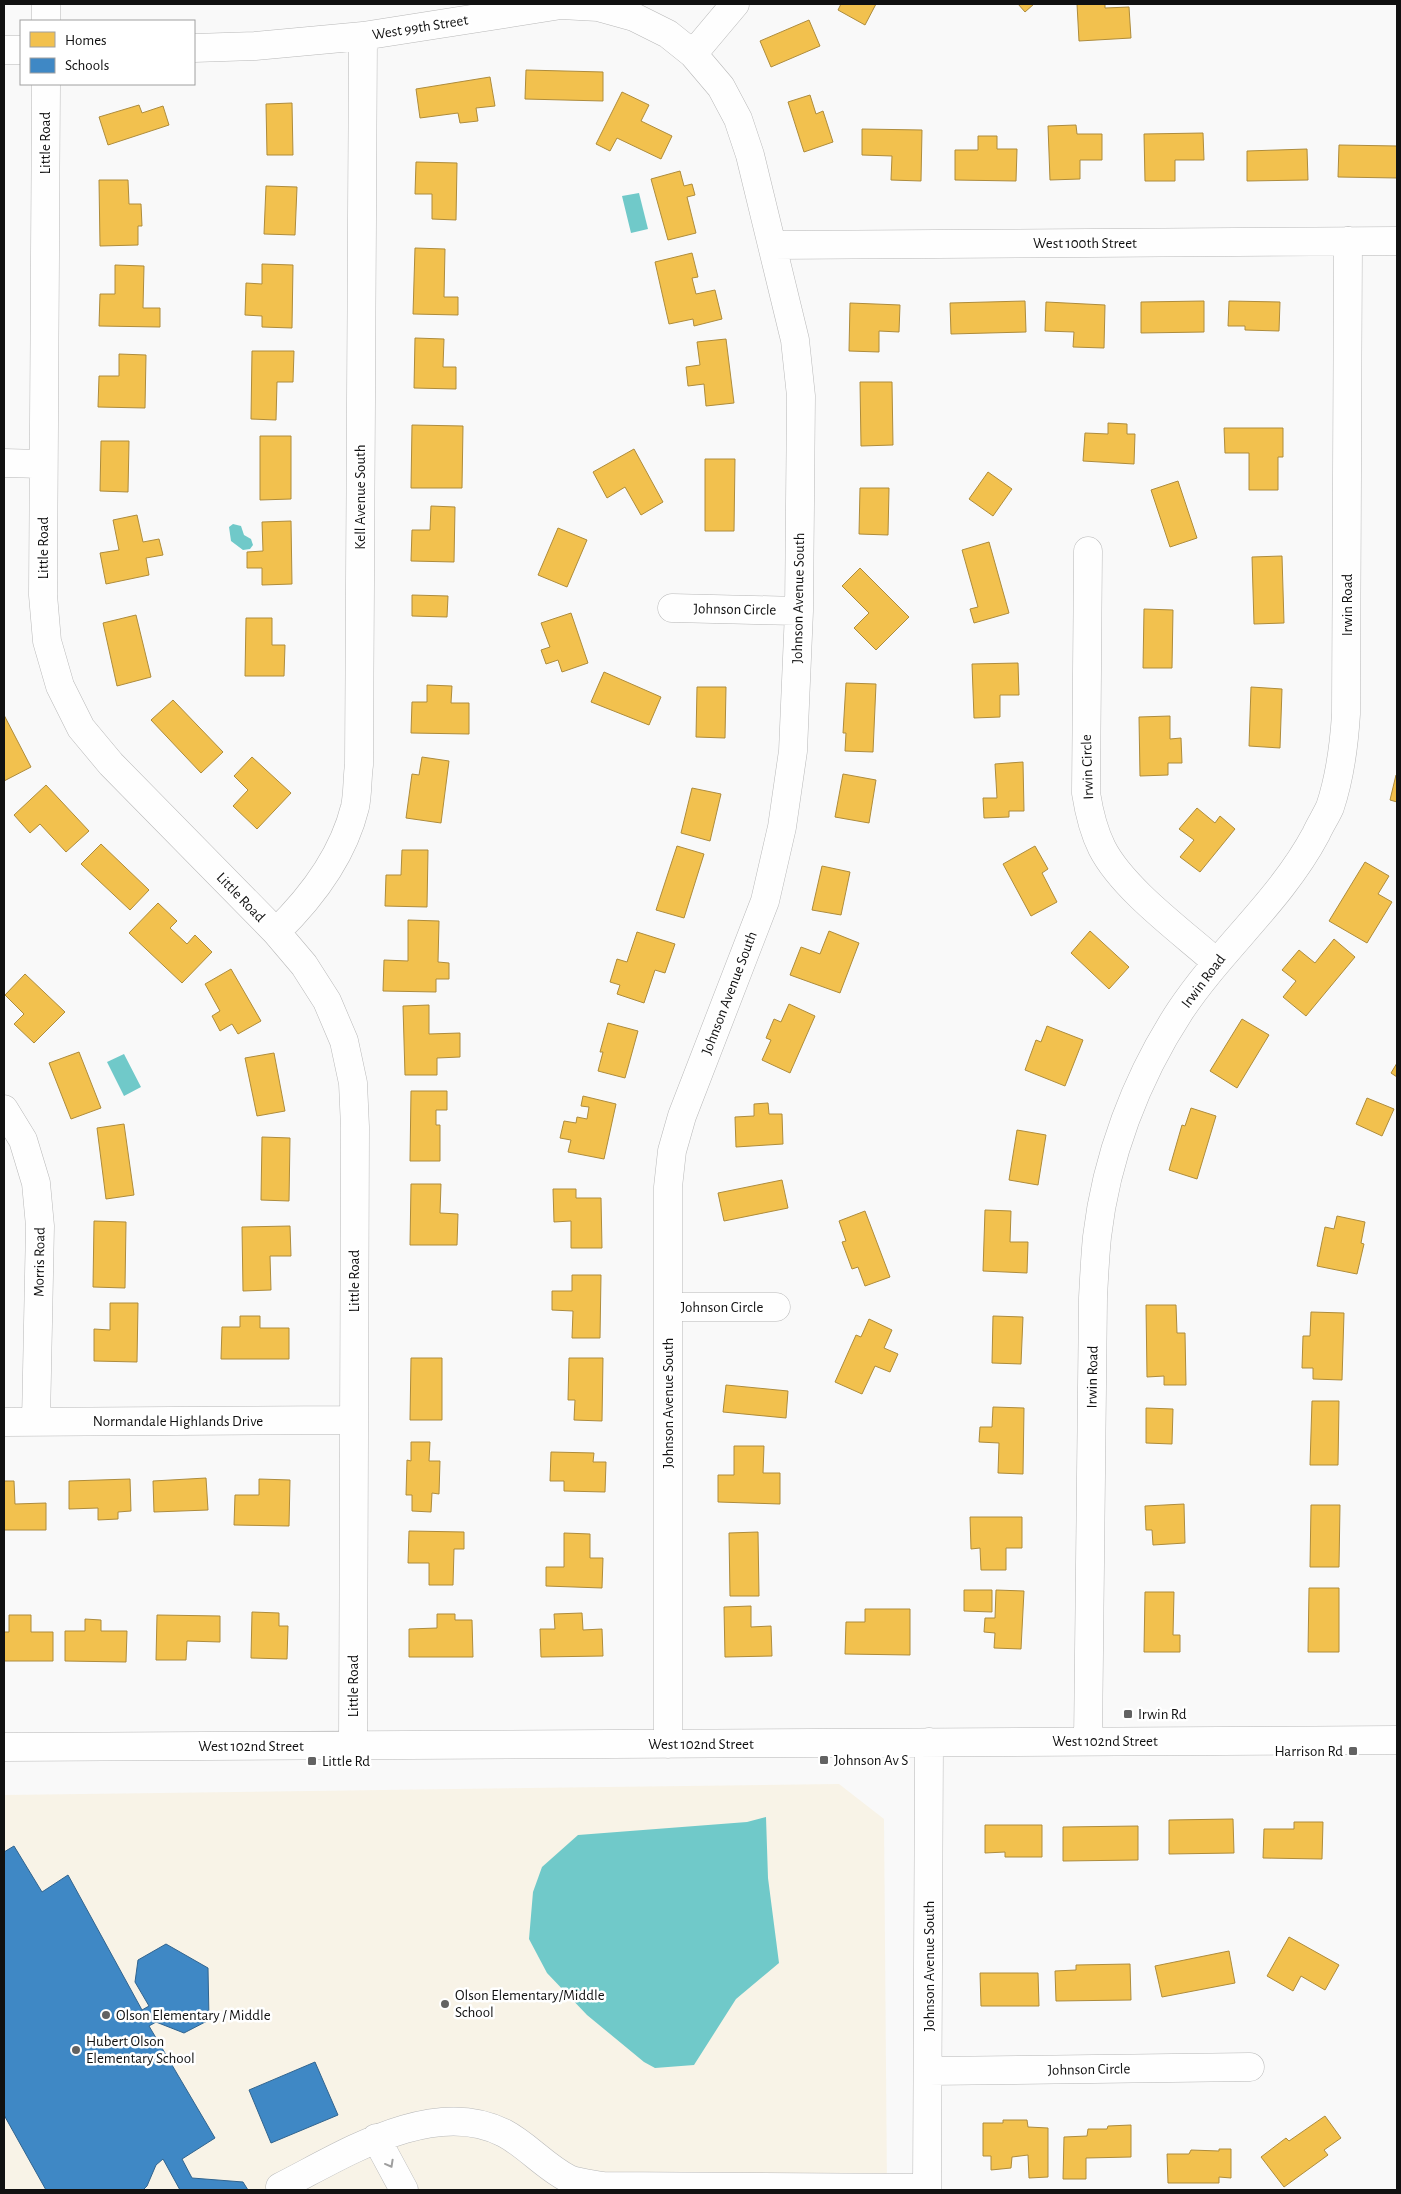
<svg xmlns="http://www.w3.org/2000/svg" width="1401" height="2194" viewBox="0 0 1401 2194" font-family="'Alegreya Sans',sans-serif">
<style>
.education{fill:#f8f3e7}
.water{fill:#70c9c9}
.homes{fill:#f2c14e;stroke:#ae8c3c}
.schools{fill:#3f88c5;stroke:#31648f}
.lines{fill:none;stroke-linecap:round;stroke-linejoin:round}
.minor-casing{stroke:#b8b8b8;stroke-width:29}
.minor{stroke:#fefefe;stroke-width:28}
.oneway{stroke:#9f9f9f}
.poi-dot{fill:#626262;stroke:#fff;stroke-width:2}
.labels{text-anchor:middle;stroke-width:5;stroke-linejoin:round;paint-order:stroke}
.street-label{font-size:15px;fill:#111;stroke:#fff}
.poi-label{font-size:15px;fill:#111;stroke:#fff;text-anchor:start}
</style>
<rect width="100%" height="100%" fill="#f9f9f9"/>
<path class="education" d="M839 1784 884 1819 887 2190H4V1795Z"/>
<path class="water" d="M639 193 648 229 631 233 622 196Z
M233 524 241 526 244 535 251 539 253 545 250 549 243 550 231 541 229 527Z
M124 1054 141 1087 124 1096 107 1062Z
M766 1817 768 1878 779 1963 736 1999 694 2065 655 2068 644 2062 587 2015 547 1973 529 1939 533 1892 542 1867 578 1835 747 1822Z"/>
<path class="homes" d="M841 4H876L865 25 838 10Z
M1018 4H1034L1025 12Z
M1077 4H1105V8L1129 7 1131 38 1079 41Z
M809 20 820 46 771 67 760 41Z
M526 70 603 72V101L525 99Z
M490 77 495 106 476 108 478 121 460 123 458 113 420 118 416 89Z
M622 92 649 105 641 121 672 136 661 159 617 138 610 151 596 144Z
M810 95 816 114 823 111 833 142 804 152 788 102Z
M292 103 293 155H267L266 104Z
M139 105 142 113 163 106 169 125 108 145 99 117Z
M1076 125 1077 134H1102V160H1080V179L1050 180 1048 126Z
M862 129 922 130 921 181 891 180 892 156 862 155Z
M1203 133 1204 160H1175V181H1145L1144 134Z
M978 136H997V149H1017L1016 181 955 180V150H978Z
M1339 145 1397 146V178L1338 177Z
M1307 149 1308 180 1247 181V151Z
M416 162 457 163 456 220 432 219V194H415Z
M680 171 684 186 692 184 695 195 687 197 696 233 668 240 651 179Z
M99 180H128L129 204H141L142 226H138V245L100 246Z
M266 186 297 187 295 235 264 234Z
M415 248 445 249 444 297H458V315L413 314Z
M692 253 698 277 692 278 696 294 715 290 722 319 694 326 693 319 669 324 655 262Z
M262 264 293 265 292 328 262 327V316L245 315 246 283 262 284Z
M115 265 144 266 143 308H160V327L99 326 100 294H115Z
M1025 301 1026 332 951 334 950 303Z
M1204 301V332L1141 333V302Z
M1229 301 1280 302 1279 331 1245 330V326H1228Z
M1046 302 1105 305 1104 348 1073 347 1074 332 1045 331Z
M850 303 900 305 899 332 879 331V352L849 351Z
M415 338 444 339 443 367H456V389L414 388Z
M726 339 734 403 706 406 704 384 688 386 686 367 700 365 697 342Z
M252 351H294L293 382H277L276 420 251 419Z
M119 354 146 355 145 408 98 407 99 376H119Z
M860 382H892L893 445 861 446Z
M1108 423 1127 424V434H1135L1134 464 1083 461 1085 433 1108 434Z
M412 425 463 426 462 488H411Z
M1224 428H1283V457H1278V490H1249V453H1225Z
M260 436H291V499L260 500Z
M101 441H129L128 492 100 491Z
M634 449 663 502 641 515 625 487 607 498 593 472Z
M705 459H735L734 531H705Z
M988 472 1012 489 993 516 969 499Z
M1178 481 1197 538 1170 547 1151 490Z
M860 488H889L888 535 859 534Z
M431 506 455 507 454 562 411 561 412 530H430Z
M137 515 143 542 159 539 163 555 146 558 149 575 106 584 100 553 119 550 113 520Z
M291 521 292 584 262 585V568H247V552L263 551 262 522Z
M558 528 587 540 567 587 538 575Z
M989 542 1009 613 974 623 970 609 978 607 962 550Z
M1282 556 1284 623 1254 624 1252 557Z
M860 568 909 617 876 650 854 628 869 613 842 586Z
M412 595 448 596 447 617 412 616Z
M1144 609 1173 610 1172 668H1143Z
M571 613 588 663 562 672 558 660 546 664 541 650 550 647 541 623Z
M136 615 151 677 117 686 103 623Z
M246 618H272V645H285L284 676H245Z
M1018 663 1019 695H1000V717L974 718 972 664Z
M604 672 661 697 649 725 591 702Z
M846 683 876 684 873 752 845 751 846 733H843Z
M427 685 452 686 451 703H469V734L411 733 412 702H427Z
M697 687H726L725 738 696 737Z
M1251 687 1282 689 1280 748 1249 746Z
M173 700 223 752 201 773 151 720Z
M4 715 31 767 4 781Z
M1170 716V739L1181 738 1182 763H1168V775L1140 776 1139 717Z
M252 757 291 793 257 829 233 806 248 790 234 776Z
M422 757 449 761 441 823 406 818 412 774 419 775Z
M1023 762 1024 811H1009V817L984 818 983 798H997L995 764Z
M843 774 876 780 869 823 835 817Z
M1396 775 1397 776V802L1390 800Z
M46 785 89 831 66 852 40 824 30 833 14 815Z
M692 788 721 794 710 841 681 833Z
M1197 808 1215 823 1220 816 1235 829 1200 872 1180 857 1194 840 1179 829Z
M101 844 149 890 130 910 81 864Z
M677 846 704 854 684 918 656 910Z
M1035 846 1048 869 1042 873 1057 902 1031 916 1003 864Z
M402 850H428L427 907 385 906 386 875H401Z
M1365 862 1389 876 1378 894 1392 902 1367 943 1329 921Z
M822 866 850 872 841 915 812 910Z
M158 903 177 921 170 928 187 944 195 935 212 952 182 983 129 933Z
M408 920 439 921 438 962 449 963V979H436V992L383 991 384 960 408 961Z
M829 931 859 943 840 993 790 975 801 947 820 954Z
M1090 931 1129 967 1109 989 1071 953Z
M637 932 675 944 665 973 655 970 644 1003 617 994 620 985 610 982 617 959 627 962Z
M1334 939 1355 957 1306 1016 1283 997 1296 981 1282 970 1299 950 1315 963Z
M231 969 261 1021 238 1034 232 1024 220 1031 212 1016 220 1011 205 984Z
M25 974 65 1012 34 1043 14 1024 24 1014 5 995Z
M789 1004 815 1016 790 1073 762 1060 771 1040 766 1038 774 1019 781 1022Z
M429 1005V1034L460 1033V1057L437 1058V1075H405L403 1006Z
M1242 1019 1269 1035 1237 1088 1210 1071Z
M608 1023 638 1031 625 1078 598 1071 603 1052H600Z
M1047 1026 1083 1040 1065 1086 1025 1070 1036 1040 1041 1042Z
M79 1052 101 1108 71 1119 49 1063Z
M274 1053 285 1111 257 1116 245 1058Z
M1397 1063V1077L1391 1073Z
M411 1091H447V1110H436V1125H440V1161H410Z
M583 1096 616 1104 604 1159 568 1152 571 1140 560 1138 564 1121 576 1123 577 1117 587 1119 589 1107 581 1106Z
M1367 1098 1394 1109 1382 1136 1356 1124Z
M768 1103 769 1114H782L783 1144 736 1147 735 1117 754 1116V1104Z
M1191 1108 1216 1116 1197 1179 1169 1170 1182 1125 1185 1126Z
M124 1124 134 1195 106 1199 97 1128Z
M1017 1130 1046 1135 1038 1185 1009 1180Z
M262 1137 290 1138 289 1201 261 1200Z
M782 1180 788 1208 724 1221 718 1193Z
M411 1184H441L440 1213 458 1214 457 1245H410Z
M553 1189H576V1198H601L602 1248H571V1221L554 1222Z
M985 1210 1011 1211 1010 1242H1028L1027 1273 983 1271Z
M865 1211 890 1277 865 1286 858 1267 852 1269 842 1242 846 1241 839 1221Z
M1337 1216 1365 1222 1361 1243 1364 1244 1357 1274 1317 1266 1325 1227 1334 1229Z
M94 1221 126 1222 125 1288 93 1287Z
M290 1226 291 1256H270L271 1290 243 1291 242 1227Z
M572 1275H601L600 1338H572L573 1311 552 1310V1291H572Z
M110 1303H138L137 1362 94 1361V1329L110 1330Z
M1146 1305H1176L1177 1333H1185L1186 1385H1164V1376L1147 1377Z
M1311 1312 1344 1313 1342 1380 1313 1379V1368H1302L1303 1336H1310Z
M240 1316H260V1328H289V1359H221L222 1327H240Z
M993 1316 1023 1317 1021 1364 992 1363Z
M869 1319 892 1330 884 1348 898 1354 890 1372 875 1366 862 1394 835 1382 856 1335 861 1337Z
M411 1358H442V1420H410Z
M569 1358H603L602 1421 574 1420 575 1400H568Z
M726 1385 788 1391 786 1418 723 1412Z
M1312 1401H1339L1338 1465H1310Z
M993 1407 1024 1408 1023 1474 998 1473 999 1443 979 1442 980 1427H992Z
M1146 1408 1173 1409 1172 1444 1146 1443Z
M411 1442H430L429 1461H440L439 1494 432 1493 431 1512 412 1511V1495H406L407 1460 411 1461Z
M734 1446H764L763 1473H780V1504L718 1502V1475H734Z
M551 1452 594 1453 593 1462H606L605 1492 564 1491V1481H550Z
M206 1478 208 1510 154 1512 153 1481Z
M130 1479 131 1511 118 1512V1519L98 1520V1508L69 1509V1481Z
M259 1479 290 1480 289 1526 234 1525 235 1495H259Z
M4 1481H14L15 1504 46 1503V1530H4Z
M1184 1504 1185 1543 1153 1545 1152 1530H1146L1145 1506Z
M1311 1505H1340L1339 1567H1310Z
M970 1517H1022V1548H1006V1570H981L980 1548 971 1549Z
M409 1531 464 1532V1549H454L453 1585H429V1563H408Z
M758 1532 759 1596H730L729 1533Z
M564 1533 590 1534V1558H603L602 1588 546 1586V1567H564Z
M1309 1588H1339V1652H1308Z
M964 1590H992V1612L964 1611Z
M996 1590 1024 1591 1021 1649 994 1648 995 1633 984 1632 985 1618H995Z
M1145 1592H1174L1173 1635H1180V1652H1144Z
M751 1606V1627L771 1626 772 1656 725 1657 724 1607Z
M865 1609H910V1655L845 1654 846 1622H865Z
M252 1612 279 1613V1626H288L287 1659 251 1658Z
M582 1613 583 1630 602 1629 603 1656 541 1657 540 1629H555L554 1614Z
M437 1614H455V1620H472L473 1657H409V1629L437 1628Z
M9 1615H31V1632H53V1661H4V1632H9Z
M157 1615 220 1616V1642L187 1641 186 1660H156Z
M85 1619 101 1620V1631H127L126 1662 65 1661V1631H85Z
M1233 1819 1234 1853 1169 1854V1820Z
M1294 1822H1323L1322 1859 1263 1858 1264 1829H1294Z
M985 1825H1042V1857H1005V1852L985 1853Z
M1138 1826V1860L1063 1861V1827Z
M1289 1937 1339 1965 1325 1990 1301 1976 1293 1991 1267 1976Z
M1229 1951 1235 1983 1162 1997 1155 1966Z
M1130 1964 1131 2000 1056 2001 1055 1971 1076 1970V1965Z
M980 1973H1038L1039 2006H981Z
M1325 2116 1341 2138 1324 2150 1328 2155 1284 2187 1261 2157 1286 2138 1289 2141Z
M1003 2120H1027L1028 2127 1048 2128V2177L1029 2178 1028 2155 1012 2157 1011 2168 991 2170V2156H983V2123H1003Z
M1131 2125V2157L1086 2158V2179H1063L1064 2137 1087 2136 1088 2129H1107L1108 2126Z
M1219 2149H1231V2178L1219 2177V2183H1168L1167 2154H1189L1191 2150 1219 2151Z"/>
<path class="schools" d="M14 1846 42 1892 68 1875 142 2010 149 2006 135 1982 138 1960 166 1944 208 1968 209 2020 184 2033 156 2022 149 2026 215 2138 182 2159 192 2178 243 2182 248 2190H180L163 2159 156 2165 147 2186 143 2190H46L4 2115V1852Z
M315 2062 338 2115 271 2143 249 2090Z"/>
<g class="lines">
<g class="minor-casing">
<path id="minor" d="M46 21V4
M194 48 255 46 363 36 561 5 598 7 634 17 668 34 693 54 721 87 738 119 750 155 795 340 801 396 799 611 793 751 782 827 765 901 682 1116 672 1151 668 1187V1744
M4 50H21
M693 54 735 4
M46 84 43 595 47 641 60 686 81 728 111 764 276 932 304 965 327 1001 344 1041 353 1083 355 1127 353 1745
M772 245 1397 241
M4 463 43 464
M1088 551 1086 793C1089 812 1093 830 1102 848 1123 889 1181 931 1216 962
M672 608 799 611
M276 932C311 898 343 856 355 807 358 793 357 778 359 765L363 36
M4 1109 23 1140 36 1183 40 1226 36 1421
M668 1307H776
M4 1422 353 1420
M1088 1741 1093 1298C1094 1278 1095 1257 1097 1237 1106 1158 1136 1078 1180 1011 1221 949 1281 900 1316 834 1320 825 1326 816 1330 807 1340 777 1344 746 1346 714L1348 241
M4 1747 1397 1740
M929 2071 1250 2067
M376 2138 404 2190
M280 2187C342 2156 432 2096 504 2133 527 2145 545 2167 569 2179 579 2183 592 2184 603 2186L927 2188
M927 2190 929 1742"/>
</g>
<use href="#minor" class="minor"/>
</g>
<defs><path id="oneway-chevron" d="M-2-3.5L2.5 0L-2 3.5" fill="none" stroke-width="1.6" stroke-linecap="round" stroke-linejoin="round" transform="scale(1.25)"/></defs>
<use class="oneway" href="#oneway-chevron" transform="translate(390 2164) rotate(61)"/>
<g class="poi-dot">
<rect x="1123" y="1709" width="10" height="10" rx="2.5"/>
<rect x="1348" y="1746" width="10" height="10" rx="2.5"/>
<rect x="819" y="1755" width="10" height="10" rx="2.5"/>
<rect x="307" y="1756" width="10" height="10" rx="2.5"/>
<circle cx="445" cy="2004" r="5"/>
<circle cx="106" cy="2015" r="5"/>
<circle cx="76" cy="2050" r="5"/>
</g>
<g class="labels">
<g class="street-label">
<text transform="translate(420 27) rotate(-9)" y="5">West 99th Street</text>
<text transform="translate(45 143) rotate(-90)" y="5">Little Road</text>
<text x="1085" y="248">West 100th Street</text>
<text transform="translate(360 497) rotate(-90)" y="5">Kell Avenue South</text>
<text transform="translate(43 548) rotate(-90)" y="5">Little Road</text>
<text transform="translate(798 598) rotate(-89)" y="5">Johnson Avenue South</text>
<text transform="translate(1347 605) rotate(-90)" y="5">Irwin Road</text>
<text transform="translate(735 609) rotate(1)" y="5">Johnson Circle</text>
<text transform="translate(1087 767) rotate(-92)" y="5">Irwin Circle</text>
<text transform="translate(241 897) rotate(46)" y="5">Little Road</text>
<text transform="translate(1203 981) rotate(-53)" y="5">Irwin Road</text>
<text transform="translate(729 993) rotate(-69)" y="5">Johnson Avenue South</text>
<text transform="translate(39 1262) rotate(-89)" y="5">Morris Road</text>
<text transform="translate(354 1281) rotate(-90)" y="5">Little Road</text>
<text x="722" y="1312">Johnson Circle</text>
<text transform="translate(1092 1377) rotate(-89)" y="5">Irwin Road</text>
<text transform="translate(668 1403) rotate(-90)" y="5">Johnson Avenue South</text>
<text x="178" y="1426">Normandale Highlands Drive</text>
<text transform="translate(353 1686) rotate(-90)" y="5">Little Road</text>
<text x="1105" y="1746">West 102nd Street</text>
<text x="701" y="1749">West 102nd Street</text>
<text x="251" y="1751">West 102nd Street</text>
<text transform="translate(929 1966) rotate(-90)" y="5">Johnson Avenue South</text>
<text transform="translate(1089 2069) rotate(-1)" y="5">Johnson Circle</text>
</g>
<g class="poi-label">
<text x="1138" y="1719">Irwin Rd</text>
<text x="1343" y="1756" text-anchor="end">Harrison Rd</text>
<text x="834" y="1765">Johnson Av S</text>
<text x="322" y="1766">Little Rd</text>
<text x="455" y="2000">Olson Elementary/Middle<tspan x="455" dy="17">School</tspan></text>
<text x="116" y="2020">Olson Elementary / Middle</text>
<text x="86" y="2046">Hubert Olson<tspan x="86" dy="17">Elementary School</tspan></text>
</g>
</g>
<rect width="1401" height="2194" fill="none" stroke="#111111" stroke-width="10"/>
<rect x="20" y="20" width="175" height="65" fill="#ffffff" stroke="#a0a0a0"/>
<rect x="30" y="32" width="25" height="15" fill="#f2c14e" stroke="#a0a0a0"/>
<text x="65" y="45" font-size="15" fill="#111111">Homes</text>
<rect x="30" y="58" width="25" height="15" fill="#3f88c5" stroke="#a0a0a0"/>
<text x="65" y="70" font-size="15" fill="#111111">Schools</text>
</svg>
